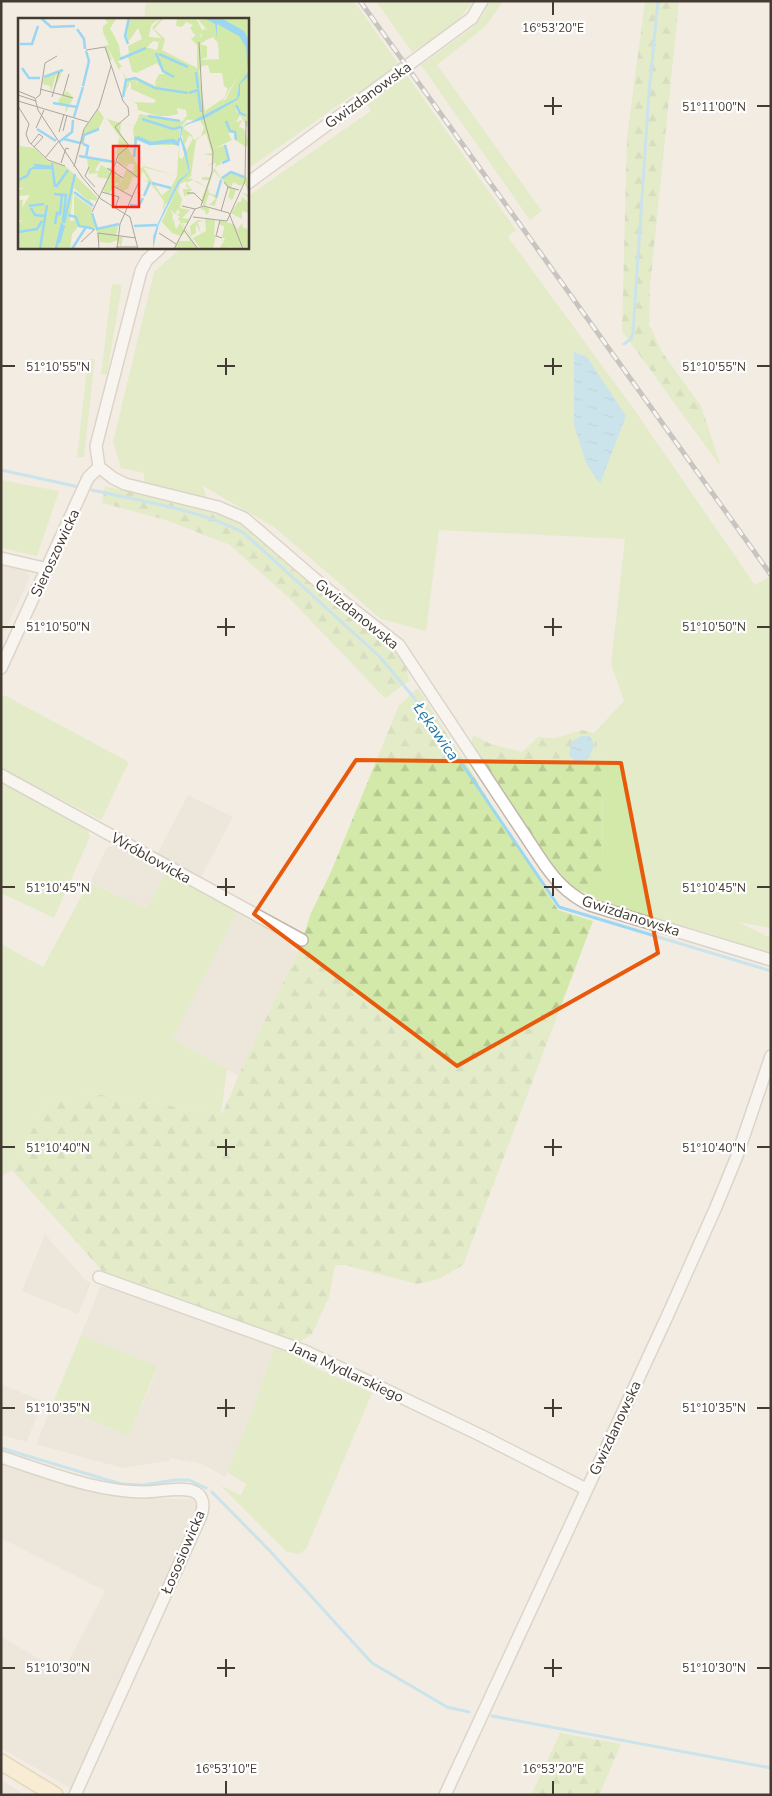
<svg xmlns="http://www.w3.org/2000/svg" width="772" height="1796" viewBox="0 0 772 1796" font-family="'Nunito Sans',sans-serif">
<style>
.residential{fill:#e7ded1}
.grass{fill:#d2e9a9}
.forest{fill:url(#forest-firs)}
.water{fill:url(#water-ripples)}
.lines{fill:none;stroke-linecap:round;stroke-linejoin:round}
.stream{stroke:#9bd7f3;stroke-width:3}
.street-casing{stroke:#c1b6a8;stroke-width:14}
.secondary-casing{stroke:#d4bd90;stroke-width:18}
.street{stroke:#fff;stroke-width:11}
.secondary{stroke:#ffeac0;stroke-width:15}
.rail-casing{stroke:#949494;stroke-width:5}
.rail{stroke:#fff;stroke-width:3;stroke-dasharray:9;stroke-linecap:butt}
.marked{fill:none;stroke:#e8590c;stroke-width:4;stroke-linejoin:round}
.ticks{fill:none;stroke:#443c33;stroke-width:2}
.labels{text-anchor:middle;stroke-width:4.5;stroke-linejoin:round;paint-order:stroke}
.street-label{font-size:15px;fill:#443c33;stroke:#fff}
.water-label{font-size:16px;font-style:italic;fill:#267aa5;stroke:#fff}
.inset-river{fill:none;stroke:#9bd7f3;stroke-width:2.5}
.inset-road{fill:none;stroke:#aca69d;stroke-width:1}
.view{fill:#ff1c0d;fill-opacity:0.15;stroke:#ff1c0d;stroke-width:2.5}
.inset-edge{fill:none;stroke:#443c33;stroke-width:2.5}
.ticks-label{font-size:12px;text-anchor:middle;fill:#443c33;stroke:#fff;stroke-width:4.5;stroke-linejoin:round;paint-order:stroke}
</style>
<defs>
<pattern id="forest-firs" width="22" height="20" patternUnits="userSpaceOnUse" patternTransform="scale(1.25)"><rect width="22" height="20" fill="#d2e9a9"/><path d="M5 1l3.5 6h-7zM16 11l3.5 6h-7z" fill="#b6c992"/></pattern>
<pattern id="water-ripples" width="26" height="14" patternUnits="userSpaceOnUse" patternTransform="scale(1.25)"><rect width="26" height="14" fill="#9bd7f3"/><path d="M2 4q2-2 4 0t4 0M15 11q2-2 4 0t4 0" fill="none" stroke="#87b9d1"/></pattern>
</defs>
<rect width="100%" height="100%" fill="#f2ece3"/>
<path class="residential" d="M1 562 24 567 30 577 5 631H1Z
M188 795 233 817 200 879 156 856Z
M116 845 167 872 146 909 90 882 107 847Z
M238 910 292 939 291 949 298 952 238 1076 172 1039Z
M45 1234 85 1280 91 1283 78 1314 22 1291Z
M100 1287H109L275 1344 249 1420 225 1477 202 1464 170 1458 169 1461 122 1468 36 1444 52 1405 55 1406 54 1409 84 1418 129 1436 152 1381 157 1366 81 1335Z
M1 1384 42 1401 27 1442 1 1435Z
M1 1463 108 1494 140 1498 193 1499 198 1508 73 1790 1 1748V1637L63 1672 105 1591 1 1538Z
M1 1780 25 1795H1Z"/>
<path class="grass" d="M146 1H354L400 66 359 94 357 92 248 169V19H144Z
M376 1H474L453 26 412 52Z
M488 1H503L486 26 437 65 542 211 530 220 421 65 472 28C479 20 487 12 488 1Z
M406 74 516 230 508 237 633 408 755 585 769 577 771 580V928L738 922 771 938V955C749 947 727 939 705 932 665 920 619 914 584 892L602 873 603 766 594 733 624 701 611 664 625 539 439 530 426 631 381 619 274 527 203 486 206 497H196L144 482V473L121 468 113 442 154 272 181 248H248V196L371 111 366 103Z
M112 284 122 285 107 374 101 375Z
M88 359H95L84 457H77Z
M691 426 710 433 721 467Z
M1 480 59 491 37 556 1 548Z
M4 695 129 762 101 820 1 768V700Z
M1 783 86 828 90 837 54 918 1 893Z
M167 872 238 910 172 1039 227 1069 221 1114 88 1093 45 1104 12 1170 1 1176V944L43 967 89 882 146 909Z
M81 1335 157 1366 129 1436 83 1417 54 1409 55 1406 52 1405Z
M275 1344 302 1355 303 1362 372 1393 306 1549 299 1554 287 1552 221 1486 241 1495 246 1484 227 1472 249 1420Z"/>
<path class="forest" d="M645 1H679L650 286 649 324 662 352 701 406 710 433 691 426 622 331 627 137Z
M105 486 192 507 237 520 299 575 389 644 406 667 409 681 385 698 290 599 230 545 166 520 102 503Z
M418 688 558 910 593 921 463 1265 439 1279 417 1284 345 1265H335L329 1297 312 1334 297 1344 107 1276 12 1170 45 1104 88 1093 222 1114 240 1072 298 952 311 913 331 872 399 705Z
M582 730 594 733 603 766 602 874 584 892 571 888 559 877 498 782 471 745 473 735 491 744 522 752 538 737 555 738Z
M560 1733 621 1744 599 1795H531Z"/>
<path class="water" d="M574 352 587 357 626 416 600 484 587 465 574 425Z
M581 736H590L594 746 588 759 578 763 569 756 571 742Z"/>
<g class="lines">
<path class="stream" d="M624 344 631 339 633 332 649 93 658 1
M1 470 79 487
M92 490C140 501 201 510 244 533L379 656 410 693 448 743 559 907 771 971
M1 1448 121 1484 143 1485 175 1480H189L206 1488
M212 1492 269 1550 372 1663 447 1707 469 1712
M492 1716 771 1768"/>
<g class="street-casing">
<path id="street" d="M248 183 472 18 482 1
M160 248 147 260 141 271 96 446 99 467 113 478 125 484 218 507 244 518 322 585 399 645 540 858C554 879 567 894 590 905L771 960
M1 558 48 569
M1 668 88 478 99 467
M1 775 302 940
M99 1277 305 1351 482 1436 586 1489
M1 1457C48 1472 96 1492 145 1492 157 1492 184 1486 195 1492 205 1497 204 1509 200 1518L75 1795
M445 1795 666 1319 716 1207 737 1156 771 1056"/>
</g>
<g class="secondary-casing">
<path id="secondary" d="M1 1762 55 1795"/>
</g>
<use href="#street" class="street"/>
<use href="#secondary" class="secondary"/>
<g class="rail-casing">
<path id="rail" d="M360 1 771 575"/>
</g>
<use href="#rail" class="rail"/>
</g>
<path d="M0 0H772V1796H0ZM356 760 621 763 658 953 457 1066 254 914Z" fill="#f2ece3" fill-opacity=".55" fill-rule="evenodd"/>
<path class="marked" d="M356 760 621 763 658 953 457 1066 254 914Z"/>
<path class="ticks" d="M553 2V15M553 97V115M544 106H562M757 106H770M226 358V375M553 358V375M2 366H15M217 366H235M544 366H562M757 366H770M226 618V636M553 618V636M2 627H15M217 627H235M544 627H562M757 627H770M226 878V896M553 878V896M2 887H15M217 887H235M544 887H562M757 887H770M226 1139V1156M553 1139V1156M2 1147H15M217 1147H235M544 1147H562M757 1147H770M226 1399V1417M553 1399V1417M2 1408H15M217 1408H235M544 1408H562M757 1408H770M226 1659V1677M553 1659V1677M2 1668H15M217 1668H235M544 1668H562M757 1668H770M226 1781V1794M553 1781V1794"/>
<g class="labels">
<g class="street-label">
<text transform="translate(368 95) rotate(-36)" y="5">Gwizdanowska</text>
<text transform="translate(55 553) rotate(-65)" y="5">Sieroszowicka</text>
<text transform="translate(357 614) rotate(39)" y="5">Gwizdanowska</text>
<text transform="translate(151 858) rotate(29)" y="5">Wróblowicka</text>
<text transform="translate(631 916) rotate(18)" y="5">Gwizdanowska</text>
<text transform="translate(347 1372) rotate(25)" y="5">Jana Mydlarskiego</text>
<text transform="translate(615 1428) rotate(-65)" y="5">Gwizdanowska</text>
<text transform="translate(183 1552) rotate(-67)" y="5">Łososiowicka</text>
</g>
<g class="water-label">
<text transform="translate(437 731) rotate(55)" y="6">Łękawica</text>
</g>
</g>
<g transform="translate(18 18)">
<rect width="231" height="231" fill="#f2ece3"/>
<path d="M143 0H146L136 11 147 21 144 32 179 50V27L173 21 182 14 183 22H187L185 17 188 14 193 19 182 26 189 28V39L182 42 201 41 200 25 195 19 206 25 222 55 201 89 178 103 165 101 161 107 154 109 122 99 117 109 103 105 102 116 112 127 110 130 120 148 124 150 125 148H126L159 158 125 149 148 184 145 195 146 183 133 166 125 179 132 165 125 162 131 163 125 153 122 161 115 159 116 146H110L109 149 100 144V137L107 131 98 137 101 120 106 125 89 101 116 109 122 96 162 104 169 98 168 92 159 90 160 96 151 98H140L120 92 119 86 108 80 116 84 136 85 138 82 113 71V64L118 68 120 62 151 73 145 65 137 64 141 56H147L139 45 118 55 114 53 110 39 98 44 101 27 103 41 127 29 139 32 143 20 134 10ZM190 47 192 55H204L206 68 210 71 206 80 187 93 181 53 184 48ZM45 52 37 70 39 53 33 74 32 68 24 66 25 60 38 53ZM231 58 225 71H230L231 75 229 74 217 87 219 94 231 103 230 110 222 97 218 104 224 102 221 109 226 111 231 125 228 129 217 122 216 115H210L214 122 195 131 207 127 211 142 203 143V146L197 149 198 145 189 148 194 145 195 138 185 136 194 135 188 115 178 122 173 158 169 162 173 160 176 163H179L188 169 191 162H184V159H192L196 150 203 160 212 154 229 159 231 175 226 165 223 168 215 164 213 170 218 172 215 181 209 183 213 181 210 179 212 172 204 161 197 188 191 187 198 180 191 176 187 188 191 190V194L188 197 187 193 182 190 186 188 183 183 188 169 174 162 168 165 174 172 173 173 170 174 178 175 166 178 165 171H172L168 168V163L162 166 160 173 164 181 162 190 172 192 164 200 171 201 170 205H164L173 217 172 208 180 202 186 203 180 204 183 216 178 206V215L173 218 182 231 160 201 162 198 158 197 162 195 160 191 157 196 152 191 155 197 153 207 155 200 158 211 162 205 179 231H160L157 230 160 223H172L167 214 163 218 154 215 144 204 141 210 162 164 172 154 168 134 175 120 171 117 166 128 163 112 168 105 173 104 165 110 174 117 176 122 183 118 186 110 182 102 219 82 222 66ZM196 153 203 161 198 177 191 175 190 170ZM49 73 55 80 47 96 48 87 40 86 41 81ZM80 91 86 100 80 112 66 116 57 149 66 112ZM69 140 97 145 82 144 77 152 80 154 83 147 90 151 93 149 99 154 97 158 103 159 102 166 98 165 91 176 87 175 85 171 90 161 79 159 80 155 71 156ZM224 175 231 177V195L224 193V201L213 195 220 184H223L224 179 230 184 231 180ZM56 177 74 190 73 196 78 210 77 205 79 210 92 207 94 210 95 207H100L98 218 105 219 103 229 99 222 92 225 80 224 78 210 61 208 54 216 52 231 39 230 48 202 56 203ZM225 205 224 209 231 212V231L202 222 224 226 219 211Z" fill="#d2e9a9" fill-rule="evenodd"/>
<path d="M86 0H99L92 10 101 27 99 43 105 49 103 48 101 52 90 30 94 42H92L86 28 91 27 85 14V8L90 5ZM110 0H143L134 6 131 13V19L143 21 139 32 141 24 135 23 128 30 111 37 110 28 124 21 120 10 111 23 107 18ZM159 0H178L184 12 187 11 206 25 227 57 201 89 194 93 208 81 222 55 206 25 195 19 181 25 184 16 177 17 172 10 175 7 168 4 164 9 158 8ZM104 53 109 61 118 59 138 68 137 64 145 65 154 71 136 69 119 62 118 68 111 64V67L107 75 109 65ZM122 96 154 109 171 99 162 110 161 139 164 141 167 136 171 154 160 163 149 186 143 178 152 171 134 165 153 170 159 158 161 127H131L119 121 118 142 115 111ZM2 128 16 130 30 143 47 148 57 157 52 202 47 204 41 231 33 228 36 231H0V206L4 202H0V182H5L4 190 12 177 0 178V172L6 170H0V161L7 158 0 160ZM108 152 115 153V158L110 171 105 173 95 168 102 166ZM187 200 197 202 195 231H200H183L175 220 188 213ZM202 202 217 207 226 231 224 226 218 224 225 231H213V227L211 231H201L207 221 204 219 207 209 201 206Z" fill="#d2e9a9"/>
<path d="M111 0H142L133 5 131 19 142 20 143 26 140 28 141 24 135 23 128 29 121 8 112 16ZM179 0H231V104L217 87 190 111 185 99 208 81 222 55 206 25 194 18ZM202 202 217 207 223 226 204 219 207 207 201 206ZM184 216 198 217 195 231H183L175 220Z" fill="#d2e9a9"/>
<path d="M57 157 80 180 78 183 71 181 76 188 56 170Z" fill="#d2e9a9"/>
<path d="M186 0 205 1 226 13 231 22V58L222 66V77L219 82 186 101 165 108 163 119 168 131 172 154 162 164 141 206 135 231V219L140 205 160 163 171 154 162 120 163 109 219 80 221 66 230 54 228 29 221 18 199 6V20L197 6Z" fill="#9bd7f3"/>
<path class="inset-river" d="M23 0 33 9 57 8M59 11 66 21 67 31M2 26H14L20 8M110 26 107 18 111 0M138 35 145 53 156 59M141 36 170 49M102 41 128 30M4 50 11 60H22M178 54 180 70M26 59 45 52M65 68 71 43 68 33M171 75 180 72 183 94M105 79 108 62 117 60 137 70 170 75M35 85 59 89M218 87 222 95 228 98M130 98 162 103M56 99 65 69M124 101 155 111 163 109M208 103 212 113 217 114 218 122M19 111 38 123M119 119 133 125 155 122 160 125 162 120M46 121 62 125M41 124 54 114 55 102M64 126 66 117 81 111M65 126 70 128 68 139M61 138 97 144M116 139 118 120 132 126 154 124 161 127M34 145 37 169M204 145 211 142 207 127M16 147 34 149M14 150H35M204 160 213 154 226 159M0 162 9 158 13 150M134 165 153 170M38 169 50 152M56 174 75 188M36 176 48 177 45 204M126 178 132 164M198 180 203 162M112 187 121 188 125 180M11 188 26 186M13 190 17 197 28 198M74 195 79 211 101 206M50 197 58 199 61 208 67 209M46 205 57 156M37 206 39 195 42 196 44 176M116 208 139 207M0 214 19 211 24 203M41 225 46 207M22 231 29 187M38 231 44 205M54 231 68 209 76 211"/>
<path class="inset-road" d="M181 24 185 97 195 134 194 154 183 188M68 32 87 29 105 83 110 89 111 97 97 109 111 128 100 137 98 143 122 161 102 206 99 231M22 71 55 80M0 73 17 80 20 92 64 159 83 181 112 199 120 231M0 77 18 83M45 77 51 56M34 79 41 54M18 80 22 77 27 45 39 38M0 83 70 104M0 88 11 106 8 116 11 124 30 142 47 148M18 110 26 92M45 113 49 97M41 114 46 96M13 126 21 116 25 119 16 129M27 140 40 124M43 145 48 130 51 131M56 149 66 111 81 89 93 48M71 149 67 158 77 169M89 150 105 160M206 164 210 169 221 172M95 168 115 179M84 174 101 179 97 190M169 175H176L184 183M164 188 177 191 186 188 211 195 225 231M203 193 210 169M74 194 98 144M175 199 209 203 227 163 228 103M202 202 198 218 204 220M166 212 180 231M141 215 158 226M63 224 77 211M98 229H120M81 231 80 215 118 220M156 231 177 191"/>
<path class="view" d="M95 128H121V189H95Z"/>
<rect width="231" height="231" class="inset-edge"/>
</g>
<g class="ticks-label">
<text x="553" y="32">16°53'20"E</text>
<text x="714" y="111">51°11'00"N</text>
<text x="58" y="371">51°10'55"N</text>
<text x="714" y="371">51°10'55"N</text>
<text x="58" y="631">51°10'50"N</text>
<text x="714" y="631">51°10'50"N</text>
<text x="58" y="892">51°10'45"N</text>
<text x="714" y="892">51°10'45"N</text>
<text x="58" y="1152">51°10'40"N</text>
<text x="714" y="1152">51°10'40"N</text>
<text x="58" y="1412">51°10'35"N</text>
<text x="714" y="1412">51°10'35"N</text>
<text x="58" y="1672">51°10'30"N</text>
<text x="714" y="1672">51°10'30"N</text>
<text x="226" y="1773">16°53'10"E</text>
<text x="553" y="1773">16°53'20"E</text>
</g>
<rect width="772" height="1796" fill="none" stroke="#443c33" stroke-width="5"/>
</svg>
